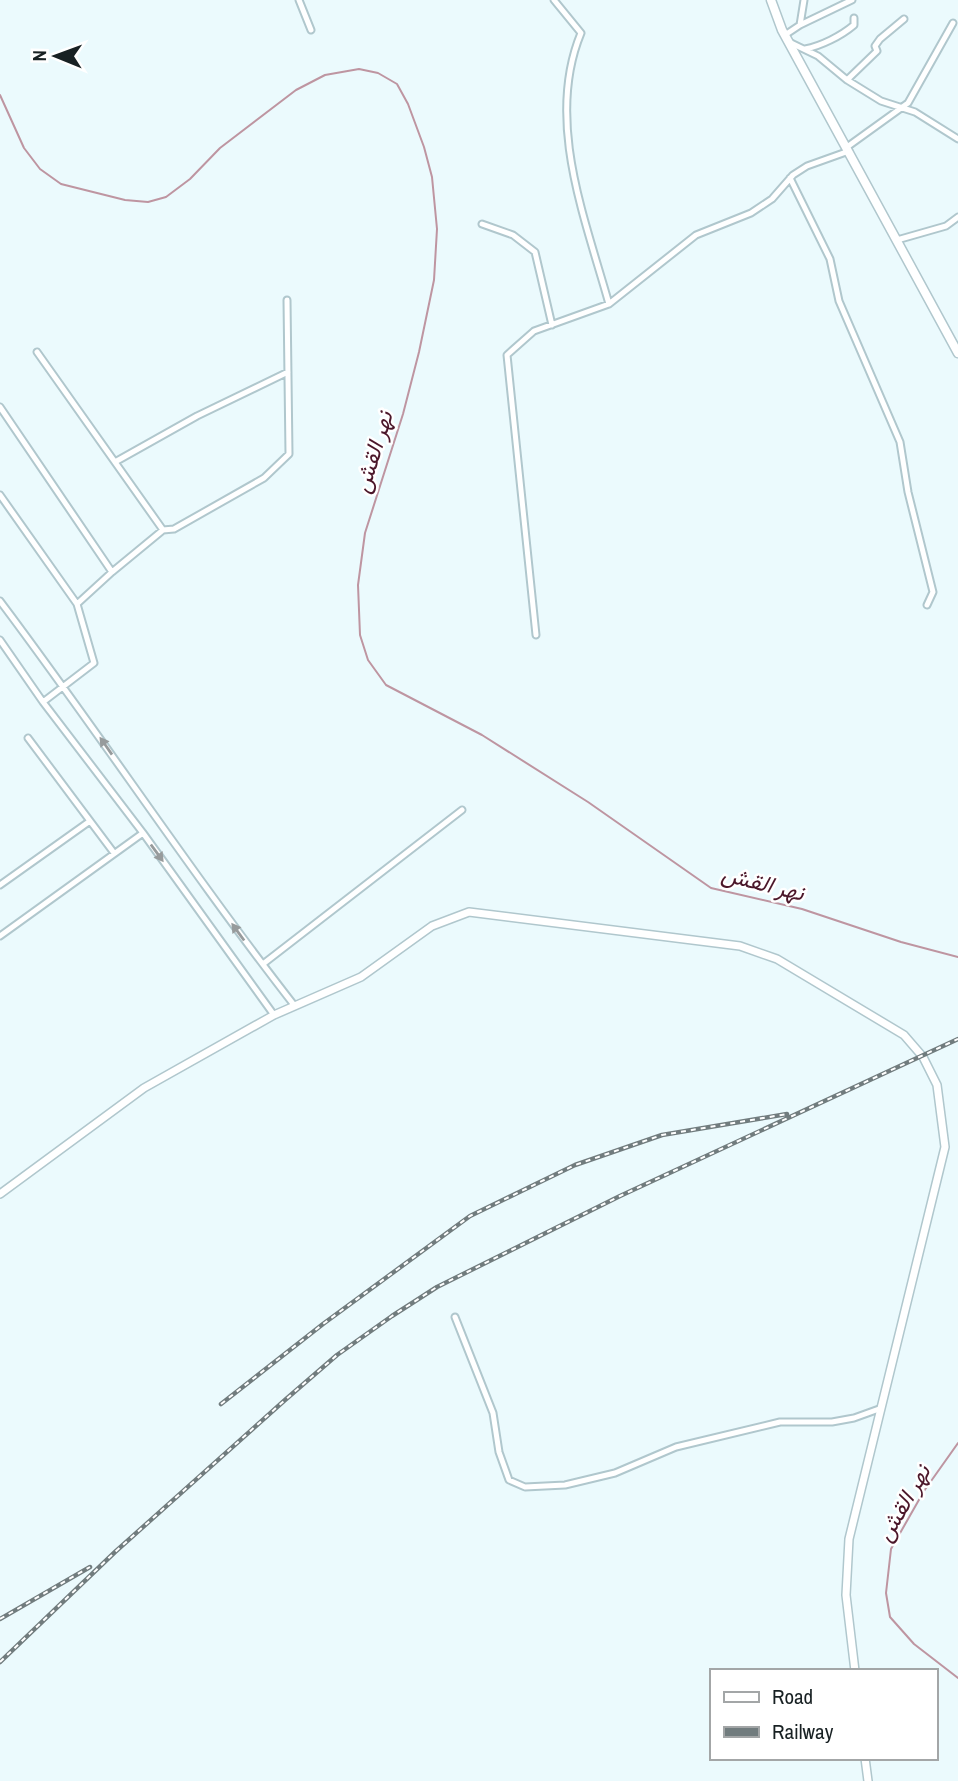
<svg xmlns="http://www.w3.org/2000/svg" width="958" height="1781" viewBox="0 0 958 1781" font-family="'Archivo Narrow',Vazirmatn,sans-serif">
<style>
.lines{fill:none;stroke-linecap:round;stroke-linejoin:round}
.stream{stroke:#be95a1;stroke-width:2}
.minor-casing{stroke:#b0c7cd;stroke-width:9}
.tertiary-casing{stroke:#b0c7cd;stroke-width:10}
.secondary-casing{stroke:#b0c7cd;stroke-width:11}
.minor{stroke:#fff;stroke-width:5}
.tertiary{stroke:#fff;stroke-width:7}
.secondary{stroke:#fff;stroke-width:8}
.rail-casing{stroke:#717c7e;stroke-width:4.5}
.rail{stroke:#fff;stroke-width:2;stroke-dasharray:5;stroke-linecap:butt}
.oneway{fill:#979b9c}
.labels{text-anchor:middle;stroke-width:5;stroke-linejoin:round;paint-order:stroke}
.water-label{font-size:23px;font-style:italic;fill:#4b172a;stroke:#fff}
</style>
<rect width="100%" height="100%" fill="#ebfafd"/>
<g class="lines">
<path class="stream" d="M0 95 24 148 40 169 61 184 125 200 148 202 166 197 190 179 220 148 296 90 325 75 359 69 378 73 397 84 408 104 424 147 432 177 437 229 434 280 419 352 403 414 365 533 358 585 360 635 368 660 386 685 482 735 588 802 711 888 802 909 901 942 958 957
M958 1443 924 1491 891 1549 886 1593 890 1617 914 1644 958 1678"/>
<g class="minor-casing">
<path id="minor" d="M299 0 311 30
M554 0 581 33C545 120 585 218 609 304
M800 25 804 0
M785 35 800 25 852 0
M789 42 818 56 847 80 881 101 915 112 958 139
M805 49C821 46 841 36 854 25V18
M847 80 877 51 875 46 880 39 904 19
M847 147 908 103 953 23
M790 178 830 259 839 301 900 442 908 492 933 592 927 605
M482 224 513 235 535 252 552 325
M897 240 946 226 958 217
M37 352 163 530
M0 407 112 572
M115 462 197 416 288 372
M0 495 77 604
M0 601C100 734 192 874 294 1005
M536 635 507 355 534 331 609 304 696 235 751 213 772 199 793 175 807 166 849 151
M0 640 43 702 143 833 274 1015
M43 702 94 663 77 604 112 572 163 530 174 529 264 478 289 454 287 300
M28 738 114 853
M0 885 90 821
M0 936 143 833
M263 964 462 810
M455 1317 493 1413 499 1452 509 1480 525 1487 565 1485 615 1473 676 1447 780 1422H832L854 1418 879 1409"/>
</g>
<g class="tertiary-casing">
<path id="tertiary" d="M0 1194 144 1088 274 1015 361 977 432 926 469 912 740 946 777 959 904 1035 923 1057 937 1085 945 1147 849 1539 846 1595 855 1671
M865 1758 868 1781"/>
</g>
<g class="secondary-casing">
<path id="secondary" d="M771 0 782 30 958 353"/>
</g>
<use href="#minor" class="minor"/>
<use href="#tertiary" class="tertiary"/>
<use href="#secondary" class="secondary"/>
<g class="rail-casing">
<path id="rail" d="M221 1404 323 1324 470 1216 575 1165 662 1135 787 1114
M0 1619 90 1567
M0 1662 115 1552 285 1400 337 1355 392 1316 437 1287 620 1196 958 1039"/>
</g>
<use href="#rail" class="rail"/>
</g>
<defs><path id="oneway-solid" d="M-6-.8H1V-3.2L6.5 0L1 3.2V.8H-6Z" transform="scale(1.75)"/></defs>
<g class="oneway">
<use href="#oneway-solid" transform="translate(106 746) rotate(-125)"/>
<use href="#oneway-solid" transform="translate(157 853) rotate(54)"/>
<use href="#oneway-solid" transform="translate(238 932) rotate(-126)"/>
</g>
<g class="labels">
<g class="water-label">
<text transform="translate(373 452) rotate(-73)" y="8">نهر القش</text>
<text transform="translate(763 883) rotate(14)" y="8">نهر القش</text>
<text transform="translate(903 1503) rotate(-60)" y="8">نهر القش</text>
</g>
</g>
<rect x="710" y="1669" width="228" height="91" fill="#ffffff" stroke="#a3a6a7" stroke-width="2"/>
<rect x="724" y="1692" width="35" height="10" fill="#ffffff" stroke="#a3a6a7" stroke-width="2"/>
<text x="772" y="1704" font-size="21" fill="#182123">Road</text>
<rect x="724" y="1727" width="35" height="10" fill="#717c7e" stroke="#a3a6a7" stroke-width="2"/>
<text x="772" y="1739" font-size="21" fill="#182123">Railway</text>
<g transform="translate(56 56) rotate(271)" stroke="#ffffff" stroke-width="5" paint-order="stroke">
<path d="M0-5L12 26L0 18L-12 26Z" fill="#182123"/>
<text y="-10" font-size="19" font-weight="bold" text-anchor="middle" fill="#182123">N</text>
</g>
</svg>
